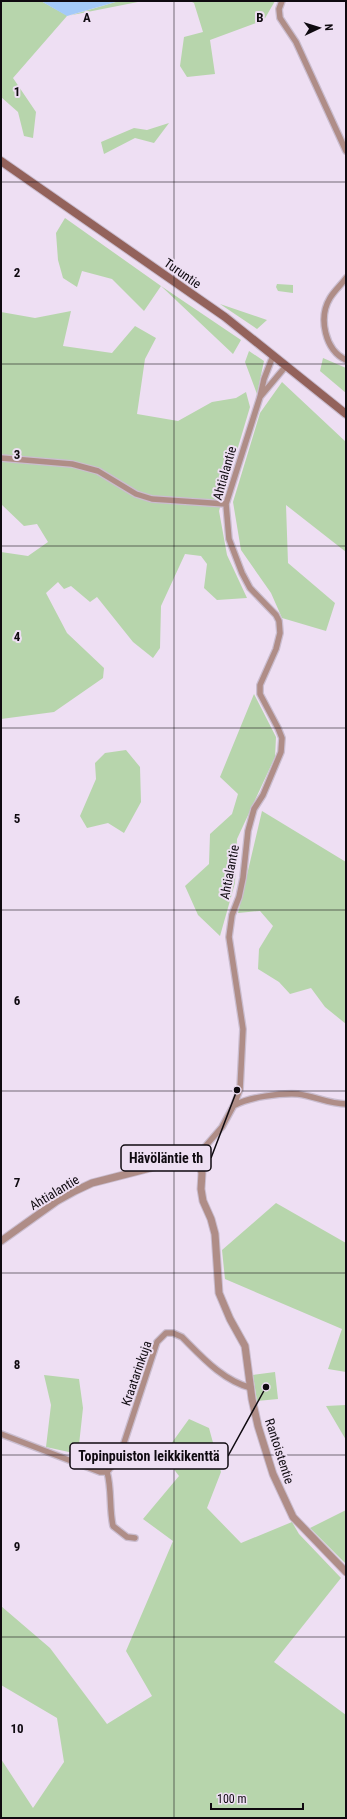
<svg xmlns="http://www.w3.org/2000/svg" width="347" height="1819" viewBox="0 0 347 1819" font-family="'Roboto Condensed',sans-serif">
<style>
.green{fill:#b7d5ac}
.water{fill:#a4caf8}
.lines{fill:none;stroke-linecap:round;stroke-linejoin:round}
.minor-casing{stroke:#cabdcf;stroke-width:8}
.tertiary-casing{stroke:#cabdcf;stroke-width:9}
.secondary-casing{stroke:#cabdcf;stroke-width:10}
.minor{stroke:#af8d87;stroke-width:5.5}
.tertiary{stroke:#af8d87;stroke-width:7}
.secondary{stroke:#93625b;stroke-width:8}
.grid{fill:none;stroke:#0f0a10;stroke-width:1;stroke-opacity:0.55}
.labels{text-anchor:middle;stroke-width:4;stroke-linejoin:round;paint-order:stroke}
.street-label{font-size:13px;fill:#0f0a10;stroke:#eedff3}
.grid-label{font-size:13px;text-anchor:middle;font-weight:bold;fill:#0f0a10;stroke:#eedff3;stroke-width:4;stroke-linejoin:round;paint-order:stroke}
.leader{fill:none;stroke:#0f0a10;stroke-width:1.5}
.callout-dot{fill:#0f0a10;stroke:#eedff3;stroke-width:1.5}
.callout{fill:#eedff3;stroke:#0f0a10;stroke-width:1.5}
.callout-label{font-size:14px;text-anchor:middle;font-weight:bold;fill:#0f0a10}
</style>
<rect width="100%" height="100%" fill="#eedff3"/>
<path class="green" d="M1 1H41L68 16 119 1H143L67 16 13 78 36 112 33 138 24 136 18 112 1 97Z
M190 1H275L264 20 210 40 215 74 187 77 180 66 184 37 203 32 194 3Z
M169 123 154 143 135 138 104 154 101 142 134 128 147 130Z
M65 218 161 286 241 340 233 354 161 286 144 311 112 279 82 271 77 287 63 278 58 260 56 233Z
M277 284 293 285V293L278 291 276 287Z
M220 304 267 320 257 329Z
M71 311 63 346 112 353 135 326 156 338 145 359 137 414 178 421 212 402 236 398 246 392 250 407 219 511 227 555 247 598 217 600 204 588 207 564 201 556 185 554 161 606 160 648 153 658 133 642 97 597 90 602 71 586 64 589 58 582 46 593 67 633 104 668 103 678 54 712 1 719V552L28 556 48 542 37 524 24 526 1 504V312L35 318Z
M249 351 264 361 257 394 245 362Z
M323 358 346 368V393L320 371Z
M282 382 346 442V552L286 505 288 563 335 603 326 631 282 618 271 593 241 550 233 502 260 413Z
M254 694 276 737 275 757 237 839 235 883 220 936 198 915 185 886 209 864 210 834 232 814 238 794 220 777Z
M126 750 140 767 141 802 124 833 108 823 87 828 80 816 96 779 95 763 105 753Z
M262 811 346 862V1024L325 1007 311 988 290 994 279 982 258 969 259 949 273 926 260 911 238 913Z
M276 1203 346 1243V1372L328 1369 342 1329 225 1279 222 1250Z
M275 1372 278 1399 257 1401 253 1375Z
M44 1375 79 1379 83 1408 78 1454 46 1447 51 1405Z
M346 1405V1440L326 1406Z
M189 1419 209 1428 221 1472 207 1508 241 1543 292 1522 299 1534 341 1578 274 1662 346 1715V1818H1V1759L33 1808 64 1762 57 1718 1 1685V1606L50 1648 107 1724 152 1696 126 1651 173 1541 143 1519 179 1476 163 1455Z
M346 1510V1564L310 1528Z"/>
<path class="water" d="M41 1H119L67 16Z"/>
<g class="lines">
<g class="minor-casing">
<path id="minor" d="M282 1 279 9 280 18 296 42 346 151
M346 278C341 285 334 291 330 298 318 318 325 350 346 360
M260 397 286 366
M1 458 72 464 98 471 136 494 152 499 226 504
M235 1105C250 1097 280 1093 298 1094 314 1096 329 1104 346 1104
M197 1156 222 1127 234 1105 240 1089 243 1029 229 937 232 915 239 897 243 878 248 831 254 809 263 795 281 752 282 738 278 728 260 694V685L276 649 280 633 279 621 276 615 250 588 242 573 229 539 226 504 260 397 264 379 273 356
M1 1434 100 1472H107
M135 1538 127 1537 113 1526C109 1508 112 1489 107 1472L116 1461 122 1449 157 1342 166 1333H173L182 1337C202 1357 222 1380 251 1388"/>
</g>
<g class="tertiary-casing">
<path id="tertiary" d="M1 1241 57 1201 75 1191 92 1183 197 1156 202 1173 201 1189 203 1201 211 1219 215 1234 219 1293 230 1319 245 1346 252 1399 258 1426 273 1474 293 1517 346 1572"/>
</g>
<g class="secondary-casing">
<path id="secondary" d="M1 161 225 317 346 414"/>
</g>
<use href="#minor" class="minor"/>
<use href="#tertiary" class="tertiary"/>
<use href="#secondary" class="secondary"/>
</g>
<path class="grid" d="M174 1V1818M1 182H346M1 364H346M1 546H346M1 728H346M1 910H346M1 1091H346M1 1273H346M1 1455H346M1 1637H346"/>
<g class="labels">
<g class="street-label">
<text transform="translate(183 273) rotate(35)" y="5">Turuntie</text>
<text transform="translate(224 473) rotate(-74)" y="5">Ahtialantie</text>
<text transform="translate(229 872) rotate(-79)" y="5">Ahtialantie</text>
<text transform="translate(54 1192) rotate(-31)" y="5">Ahtialantie</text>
<text transform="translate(136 1373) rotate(-71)" y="5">Kraatarinkuja</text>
<text transform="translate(280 1451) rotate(72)" y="5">Rantoistentie</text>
</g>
</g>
<g class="grid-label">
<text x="87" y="22">A</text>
<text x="260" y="22">B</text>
<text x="17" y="96">1</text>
<text x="17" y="277">2</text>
<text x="17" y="459">3</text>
<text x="17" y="641">4</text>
<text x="17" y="823">5</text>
<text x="17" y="1005">6</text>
<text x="17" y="1187">7</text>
<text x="17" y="1369">8</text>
<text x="17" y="1551">9</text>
<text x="17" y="1733">10</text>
</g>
<path class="leader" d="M237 1090L211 1158M266 1387L228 1456"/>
<g class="callout-dot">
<circle cx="237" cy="1090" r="4"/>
<circle cx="266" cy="1387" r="4"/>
</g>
<g class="callout">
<rect x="121" y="1145" width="90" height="26" rx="4"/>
<rect x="70" y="1443" width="158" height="26" rx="4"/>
</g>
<g class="callout-label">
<text x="166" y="1163">Hävöläntie th</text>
<text x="149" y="1461">Topinpuiston leikkikenttä</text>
</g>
<rect width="347" height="1819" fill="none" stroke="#0f0a10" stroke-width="4"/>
<g transform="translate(319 28) rotate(86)" stroke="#eedff3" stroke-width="3" paint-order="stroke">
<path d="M0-3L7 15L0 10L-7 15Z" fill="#0f0a10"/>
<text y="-6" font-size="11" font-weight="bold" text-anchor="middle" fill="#0f0a10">N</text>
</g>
<path d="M211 1803v6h92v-6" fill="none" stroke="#0f0a10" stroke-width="2"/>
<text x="217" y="1803" font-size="12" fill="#0f0a10" stroke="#eedff3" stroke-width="3" paint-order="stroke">100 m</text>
</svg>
